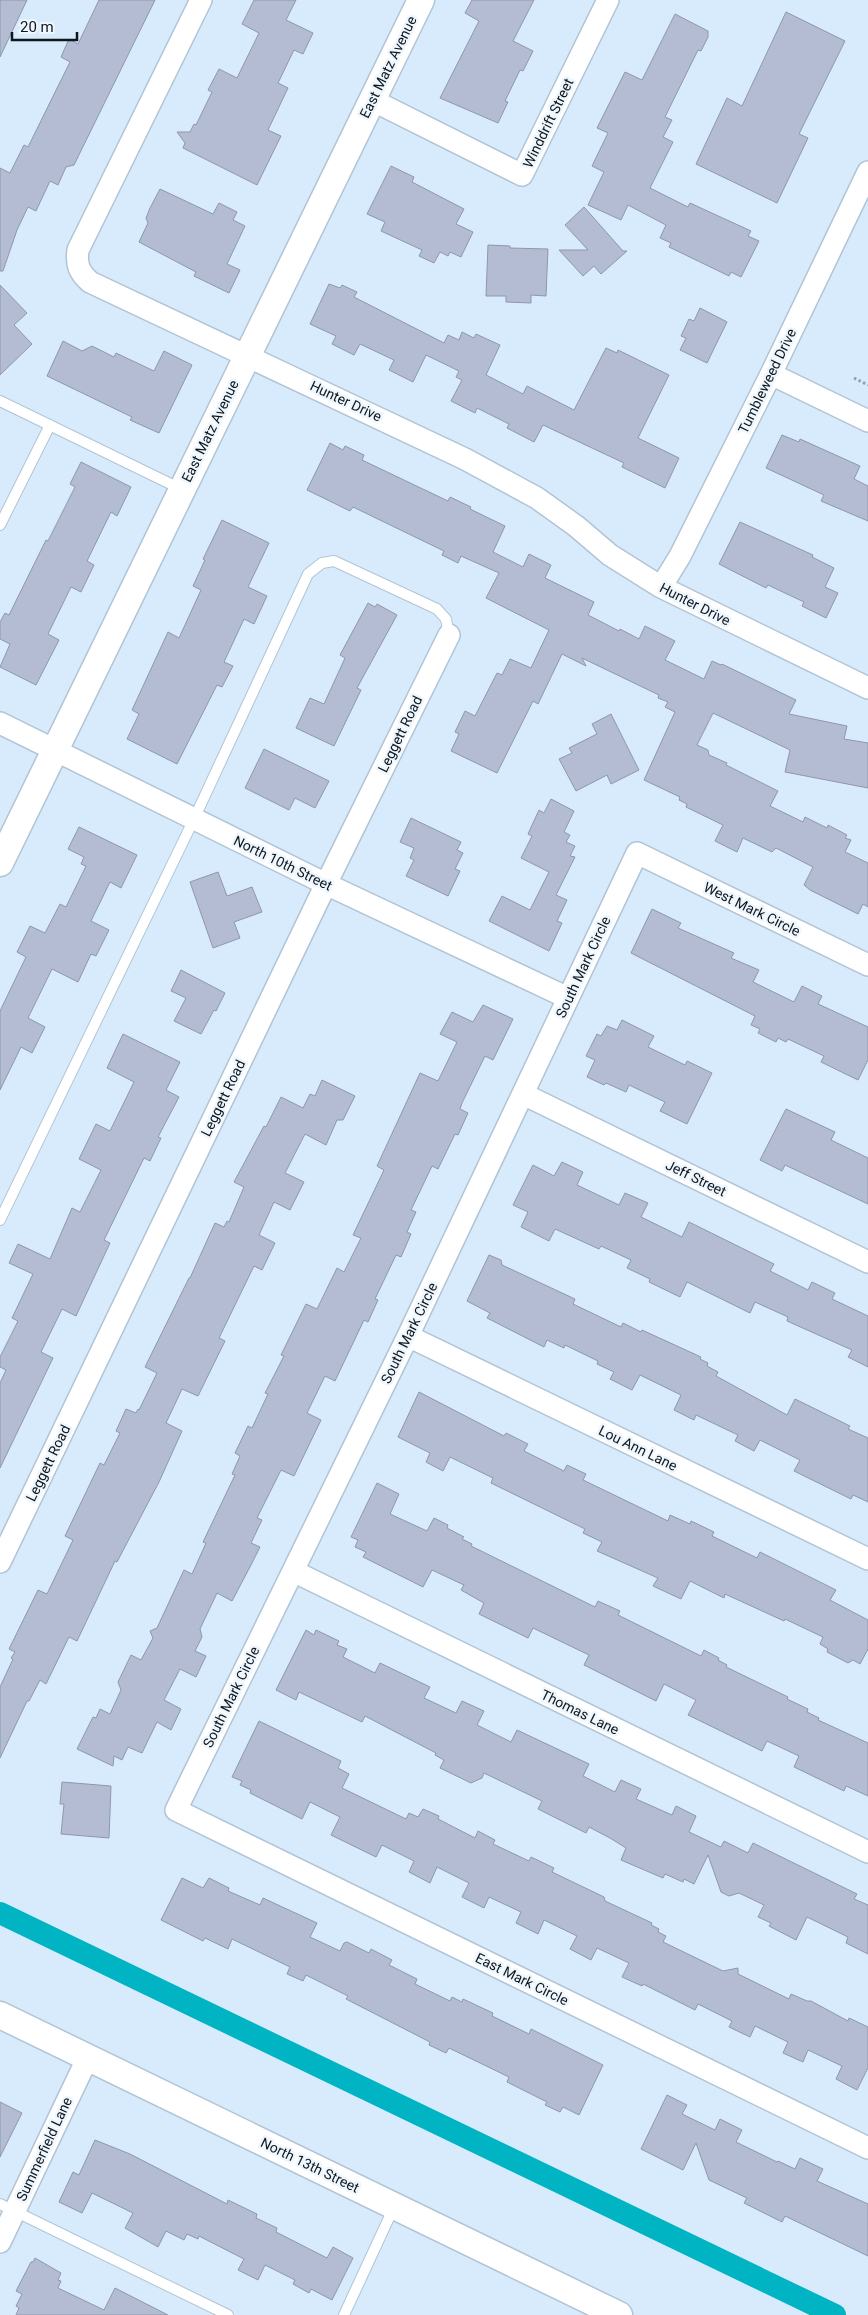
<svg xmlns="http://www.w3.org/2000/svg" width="868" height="2315" viewBox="0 0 868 2315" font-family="Roboto,sans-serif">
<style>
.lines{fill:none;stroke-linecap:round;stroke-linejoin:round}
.canal{stroke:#01b4c3;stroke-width:22}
.building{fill:#b3bcd2;stroke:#8e97ac}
.service-casing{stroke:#b1c4d5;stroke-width:12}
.minor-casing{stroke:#b1c4d5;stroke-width:24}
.tertiary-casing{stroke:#b1c4d5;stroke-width:29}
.path{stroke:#919fad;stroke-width:3;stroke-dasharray:2.5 2.5;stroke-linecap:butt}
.service{stroke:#fff;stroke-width:10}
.minor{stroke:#fff;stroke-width:21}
.tertiary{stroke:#fff;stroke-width:26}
.labels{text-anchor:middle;stroke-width:5;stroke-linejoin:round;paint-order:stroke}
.street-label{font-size:14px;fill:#0f161c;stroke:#eff7fe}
</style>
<rect width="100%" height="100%" fill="#d8ebfd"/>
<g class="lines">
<path class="canal" d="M0 1913 835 2315"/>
</g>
<path class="building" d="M0 0H27L0 57Z
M99 0H155L74 165 66 167 58 185 50 181 36 211 28 207 17 230 3 271H0V168L10 173 24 145 28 147 70 62 61 57 69 39 78 44Z
M254 0H296L286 20 313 33 303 54 294 50 278 83 288 88 268 130 281 136 257 185 183 148 185 143 177 132H190L194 124 196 125 212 92 208 90 219 69 237 78 259 33 242 24Z
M472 0H534L513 41 533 51 523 71 520 70 505 101 508 102 498 123 440 98 479 21 465 13Z
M786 12 845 41 799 134 808 138 777 203 696 164 727 98 742 106Z
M675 14 708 31V37L701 51 698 50 665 117 672 120 663 137 673 142 650 188 688 207 690 203 751 231 748 236 759 241 741 277 731 272 729 276 669 247 671 243 660 238 666 225 628 205 621 220 588 205 604 172 592 166 608 133 597 128 625 72 642 80Z
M391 166 414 177 412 182 464 209 456 224 473 232 461 257 450 252 448 256 440 252 434 263 419 256 422 250 381 231 385 222 367 214Z
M160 189 213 214 219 203 237 212 233 220 245 226 227 264 240 270 229 293 194 276 196 272 139 242 148 223 146 218 150 208Z
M584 207 623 251H627L601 274 594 266 583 276 559 250H588L565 225Z
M488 245 510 246V248L548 249 546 296 531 295V303L506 302V296H486Z
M329 284 340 288 342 285 357 292 354 297 444 343 448 335 459 340 462 332 474 338 476 334 500 345 486 375 523 394 527 386 574 410 606 348 617 353 618 350 669 375 638 438 679 458 665 488 622 467 624 463 543 425 534 442 507 428 509 424 477 408 475 413 451 401 462 380 456 377 459 371 426 355 413 382 389 370 394 360 360 344 354 355 332 344 336 336 310 324Z
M0 285 27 313 14 325 32 344 0 375Z
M700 308 727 322 707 363 680 350 686 338 681 336 689 319 694 321Z
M63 341 82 351 92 346 114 357 116 353 154 371 164 351 192 365 159 433 130 420 132 417 47 376Z
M782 435 799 442 800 439 860 466 854 479 868 486V521L821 501 824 495 766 468Z
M330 443 343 450 345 446 364 455 362 460 448 501 450 497 471 507 470 509 505 526 493 552 523 567 529 554 551 565 545 578 594 602 588 615 619 631 620 629 639 639 645 626 675 641 665 660 704 679 712 661 721 665 722 664 796 700 789 714 847 726 844 739 868 743V788L785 772 790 750 713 713 697 745 708 750 709 755 727 763 726 765 778 791 770 806 803 822 805 817 827 828 828 825 847 835 845 838 851 840 845 852 868 863V907L863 904 858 914 810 890 804 885 813 867 776 848 772 852 743 838 737 852 715 841 723 825 686 807 687 804 679 800 680 797 644 780 675 712 665 707 668 702 658 698 659 695 582 658 586 666 562 654 538 704 533 701 497 773 451 751 459 734 455 732 465 711 475 716 497 673 502 675 510 659 531 668 549 630 486 598 499 573 461 556 458 563 442 555 444 551 353 507 350 511 307 490Z
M81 462 131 487 117 516 111 512 87 561 94 565 81 592 71 587 48 634 59 640 36 685 0 667 10 644 0 639V622L5 613 9 615 46 540 48 541 75 487 70 484Z
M222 520 269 543 248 587 267 596 254 624 244 619 224 662 233 666 222 687 217 685 177 764 127 739 139 714 132 710 168 632 179 638 201 590 193 586 205 560 203 559Z
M740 522 813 555 812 557 834 568 825 587 838 593 826 618 802 606 804 602 768 585 766 588 719 564Z
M368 603 375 607 377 604 397 615 357 688 361 690 334 746 296 728 310 698 324 704 345 658 340 655Z
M611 714 639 770 611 784 607 775 576 791 559 759 572 753 569 748 597 734 592 724Z
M264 749 329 781 315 808 295 798 289 810 245 788Z
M551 799 574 811 564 832 570 835 566 842 575 846 570 856 575 857 556 895 567 900 557 921 562 923 549 951 489 921 502 896 530 910 549 872 521 858 532 836 528 834 539 810 544 813Z
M411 818 461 842 457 850 463 853 455 869 460 871 448 896 406 876 414 860 410 858 414 848 400 842Z
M79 827 137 855 121 888 110 882 91 921 109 930 96 956 91 954 78 982 52 969 28 1018 45 1027 32 1053 21 1047 0 1090V1011L26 957 17 952 30 926 45 933 60 904 66 907 86 866 81 864 84 857 68 849Z
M218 872 227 896 252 887 262 912 234 922 240 938 213 948 190 882Z
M652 909 681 923 678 928 734 953 731 958 759 970 753 982 794 1002 802 986 822 996 818 1004 868 1027V1060L858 1080 821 1062 824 1056 788 1039 786 1042 778 1038 776 1042 758 1033 760 1029 751 1025 755 1016 631 953Z
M181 970 225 993 216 1011 214 1010 201 1034 174 1021 186 998 171 991Z
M483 1005 513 1019 493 1060 485 1056 462 1103 460 1109 468 1113 458 1135 455 1134 438 1169 432 1166 411 1210 416 1212 407 1232 411 1234 401 1257 396 1255 375 1299 378 1300 368 1322 364 1320 335 1381 325 1376 307 1413 321 1420 294 1476 281 1470 257 1518 262 1520 251 1543 260 1547 251 1565 232 1601 217 1593 200 1629 202 1637 195 1651 206 1656 196 1677 180 1669 164 1700 181 1709 171 1730 157 1722 142 1753 128 1747 122 1760 114 1756 113 1766 77 1749 93 1717 96 1718 100 1709 110 1714 121 1690 118 1682 131 1655 141 1660 153 1638 150 1631 157 1628 184 1570 192 1574 206 1543 203 1542 235 1475 232 1474 240 1456 235 1453 248 1426 252 1428 268 1394 265 1393 284 1356 281 1355 306 1304 317 1309 337 1268 344 1272 361 1238 353 1235 384 1170 377 1166 420 1073 438 1081 457 1042 440 1034 452 1012 473 1022Z
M622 1020 654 1036 648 1047 685 1065 687 1061 712 1073 687 1124 660 1111 665 1102 629 1085 626 1092 606 1083 604 1085 587 1077 595 1060 586 1056 597 1034 601 1036 607 1026 617 1030Z
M123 1034 180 1062 166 1090 179 1097 158 1137 161 1138 150 1161 144 1158 104 1240 110 1243 76 1316 62 1309 41 1352 53 1358 0 1468V1383L6 1370 0 1367V1357L18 1321 12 1318 33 1274 9 1263 18 1244 50 1259 72 1208 80 1212 101 1170 79 1159 96 1124 110 1131 134 1082 107 1068Z
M322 1080 355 1096 343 1120H337L326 1145 305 1134 285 1173 304 1182 290 1210 274 1202 259 1235 275 1243 262 1270 254 1266 219 1338 225 1341 198 1396 182 1389 166 1423 182 1431 159 1482 117 1562 115 1561 77 1641 69 1637 46 1684 40 1680 29 1701H27L0 1758V1687L13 1659 11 1658 15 1652 9 1649 38 1590 47 1594 73 1540 65 1536 100 1463 104 1465 120 1433 116 1431 126 1409 136 1413 138 1409 139 1410 157 1373 145 1367 189 1278H190L215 1223 224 1227 227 1221 229 1222 244 1187 234 1182 264 1126 266 1127 281 1097 303 1108 310 1094 315 1096Z
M786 1109 835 1132 831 1140 868 1158V1204L785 1165 782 1171 760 1160Z
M562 1162 583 1172 577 1185 619 1205 625 1193 648 1203 641 1217 682 1237 689 1222 774 1264 770 1271 808 1290 812 1282 835 1293 832 1299 868 1316V1367L848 1357 852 1350 787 1321 788 1317 755 1302 750 1313 687 1282 680 1297 649 1282 650 1279 627 1268 631 1260 601 1246 599 1249 555 1229 549 1241 521 1227 528 1212 513 1205 533 1165 554 1176Z
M489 1255 501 1260 502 1265 575 1299 573 1304 621 1327 623 1323 641 1332 642 1330 701 1357 700 1359 708 1363 707 1366 718 1372 716 1376 787 1415 795 1399 850 1426 848 1429 868 1438V1502L853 1495 851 1499 794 1471 800 1460 760 1440 754 1451 735 1441 738 1435 696 1415 694 1420 674 1410 681 1395 640 1375 632 1390 610 1379 614 1372 597 1364 598 1361 565 1345 564 1348 547 1340 544 1347 487 1318 490 1313 467 1301Z
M419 1392 504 1436 506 1433 528 1444 524 1451 564 1471 567 1465 586 1474 583 1480 668 1521 670 1515 690 1524 691 1521 714 1532 712 1536 757 1558 760 1552 836 1590 830 1600 868 1620V1649L860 1664 853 1660 848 1663 827 1652 828 1649 820 1644 823 1637 785 1619 784 1621 725 1594 724 1598 690 1581 681 1599 653 1586 658 1578 597 1551 602 1542 583 1533 585 1529 491 1483 493 1478 450 1457 443 1471 426 1462 430 1453 398 1437Z
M377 1483 399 1494 390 1514 427 1531 434 1518 448 1525 447 1528 464 1537 462 1539 472 1544 471 1546 595 1607 598 1601 620 1611 618 1615 701 1656 704 1650 719 1658 718 1660 727 1665 726 1667 788 1697 787 1699 808 1709 807 1712 819 1718 818 1720 868 1743V1796L846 1786 844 1791 794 1767 799 1756 767 1741 762 1751 688 1715 696 1700 664 1684 656 1701 584 1665 589 1655 533 1628 528 1638 479 1614 484 1603 461 1590 464 1585 432 1570 423 1587 363 1557 366 1552 355 1547 358 1540 351 1537Z
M306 1630 314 1635 316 1630 339 1641 337 1645 347 1649 343 1657 375 1673 380 1663 430 1687 424 1698 456 1713 462 1701 484 1711 477 1725 511 1742 517 1730 589 1764 583 1776 615 1792 621 1780 641 1789 636 1799 672 1815 676 1806 696 1816 689 1832 721 1847 724 1841 748 1853 753 1843 857 1894 854 1899 868 1905V1954L846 1943 848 1937 807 1917 796 1940 769 1926 771 1923 758 1917 764 1905 739 1893 729 1896 721 1892 708 1855 694 1884 684 1879 683 1882 665 1874 663 1878 621 1860 626 1848 610 1838 589 1827 586 1833 538 1809 542 1801 484 1773 482 1778 471 1783 440 1768 444 1760 435 1755 436 1753 365 1716 362 1722 299 1692 296 1700 276 1690Z
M259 1721 341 1761 338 1768 349 1774 342 1788 406 1819 409 1813 418 1817 423 1809 439 1816 438 1819 475 1838 478 1831 495 1840 493 1844 529 1861 531 1857 554 1868 552 1872 604 1897 605 1901 652 1923 651 1925 659 1929 658 1932 666 1936 663 1942 723 1971 738 1968V1974L789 1999 791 1994 807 2001H811L848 2021 849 2018 868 2027V2068L857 2090 836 2079 842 2066 808 2050 803 2062 783 2053 788 2042 755 2026 750 2037 729 2027 732 2021 698 2004 695 2010 643 1984 642 1986 622 1977 629 1963 597 1948 591 1960 570 1949 577 1936 544 1920 538 1934 516 1923 521 1912 489 1897 484 1908 462 1897 469 1883 437 1867 430 1883 409 1872 414 1861 382 1845 376 1857 331 1835 340 1817 310 1802 302 1819 250 1793 251 1790 240 1785 242 1781 232 1777Z
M62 1782 111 1786 109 1838 61 1834 64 1804H60Z
M182 1878 203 1888 209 1878 229 1888 228 1891 260 1905 263 1898 317 1923 310 1937 340 1951 344 1943 347 1942 369 1953 371 1949 392 1960 389 1965 417 1979 415 1984 450 2001 452 1997 462 2002 463 1999 493 2013 492 2016 529 2034 531 2029 603 2065 579 2115 563 2107 560 2112 545 2105 547 2102 507 2082 509 2077 449 2048 446 2053 429 2045 430 2042 346 1999 348 1996 306 1975 303 1981 287 1974 290 1967 232 1939 228 1949 205 1938 203 1941 161 1920Z
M667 2095 687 2105 682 2114 715 2130 720 2119 742 2130 736 2142 777 2162 778 2161 795 2169 800 2158 823 2169 817 2181 868 2204V2256L785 2216 782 2222 744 2203 747 2198 709 2180 696 2143 683 2170 641 2149Z
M0 2102 22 2113 0 2157Z
M95 2140 130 2154 227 2204 228 2200 257 2214 256 2218 277 2228 276 2232 327 2258 333 2247 353 2258 332 2300 311 2289 309 2293 293 2284 295 2280 265 2265 258 2280 238 2270 244 2259 199 2236 198 2239 187 2234 184 2240 166 2231 158 2247 125 2228 133 2213 92 2193 82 2213 59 2202 73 2172 79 2175Z
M35 2258 61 2273 58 2280 61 2281 58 2288 104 2310 115 2288 168 2315H16L19 2308 16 2306 22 2294 16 2291 31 2262H33Z"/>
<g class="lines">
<g class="service-casing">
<path id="service" d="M0 401 181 489
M0 525 50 425
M0 1220 194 819 308 574 322 563 334 561 437 609 446 619 449 635
M0 2204 228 2315
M344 2315 394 2207"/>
</g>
<g class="minor-casing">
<path id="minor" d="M201 0 78 250C76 265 79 272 90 282L465 459 537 498 576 526 610 555 661 587 868 688
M372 100 522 175 608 0
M771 374 868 421
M661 587 680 556 771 374 868 172
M0 723 326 884 568 998
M868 965 637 853 408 1336 176 1810 868 2148
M523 1094 868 1262
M408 1336 868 1559
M0 1562 326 884 449 635
M293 1571 868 1852
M0 2242 88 2057"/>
</g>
<g class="tertiary-casing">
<path id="tertiary" d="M0 863 421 0
M0 2015 619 2315"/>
</g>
<path class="path" d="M854 378 868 385"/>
<use href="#service" class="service"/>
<use href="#minor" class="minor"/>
<use href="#tertiary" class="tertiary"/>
</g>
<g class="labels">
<g class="street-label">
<text transform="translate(388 67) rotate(-64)" y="5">East Matz Avenue</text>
<text transform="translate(548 123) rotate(-64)" y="5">Winddrift Street</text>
<text transform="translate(767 381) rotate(-64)" y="5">Tumbleweed Drive</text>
<text transform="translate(346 401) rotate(25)" y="5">Hunter Drive</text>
<text transform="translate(210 431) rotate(-64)" y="5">East Matz Avenue</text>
<text transform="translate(695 604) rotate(27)" y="5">Hunter Drive</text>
<text transform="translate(400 734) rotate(-64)" y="5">Leggett Road</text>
<text transform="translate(283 863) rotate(26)" y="5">North 10th Street</text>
<text transform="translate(752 909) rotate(26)" y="5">West Mark Circle</text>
<text transform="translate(583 967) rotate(-65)" y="5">South Mark Circle</text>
<text transform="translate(223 1098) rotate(-64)" y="5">Leggett Road</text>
<text transform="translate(696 1178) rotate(26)" y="5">Jeff Street</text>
<text transform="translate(409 1333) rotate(-64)" y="5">South Mark Circle</text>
<text transform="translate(638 1448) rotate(26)" y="5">Lou Ann Lane</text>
<text transform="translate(48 1463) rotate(-64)" y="5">Leggett Road</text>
<text transform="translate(231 1697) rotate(-64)" y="5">South Mark Circle</text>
<text transform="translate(580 1712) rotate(26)" y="5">Thomas Lane</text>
<text transform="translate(522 1979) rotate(26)" y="5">East Mark Circle</text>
<text transform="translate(44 2149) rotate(-65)" y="5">Summerfield Lane</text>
<text transform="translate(310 2165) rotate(26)" y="5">North 13th Street</text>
</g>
</g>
<path d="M12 32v8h65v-8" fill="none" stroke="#0f161c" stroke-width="2.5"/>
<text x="20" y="32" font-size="15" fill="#0f161c" stroke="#eff7fe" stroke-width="4" paint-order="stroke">20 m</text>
</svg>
